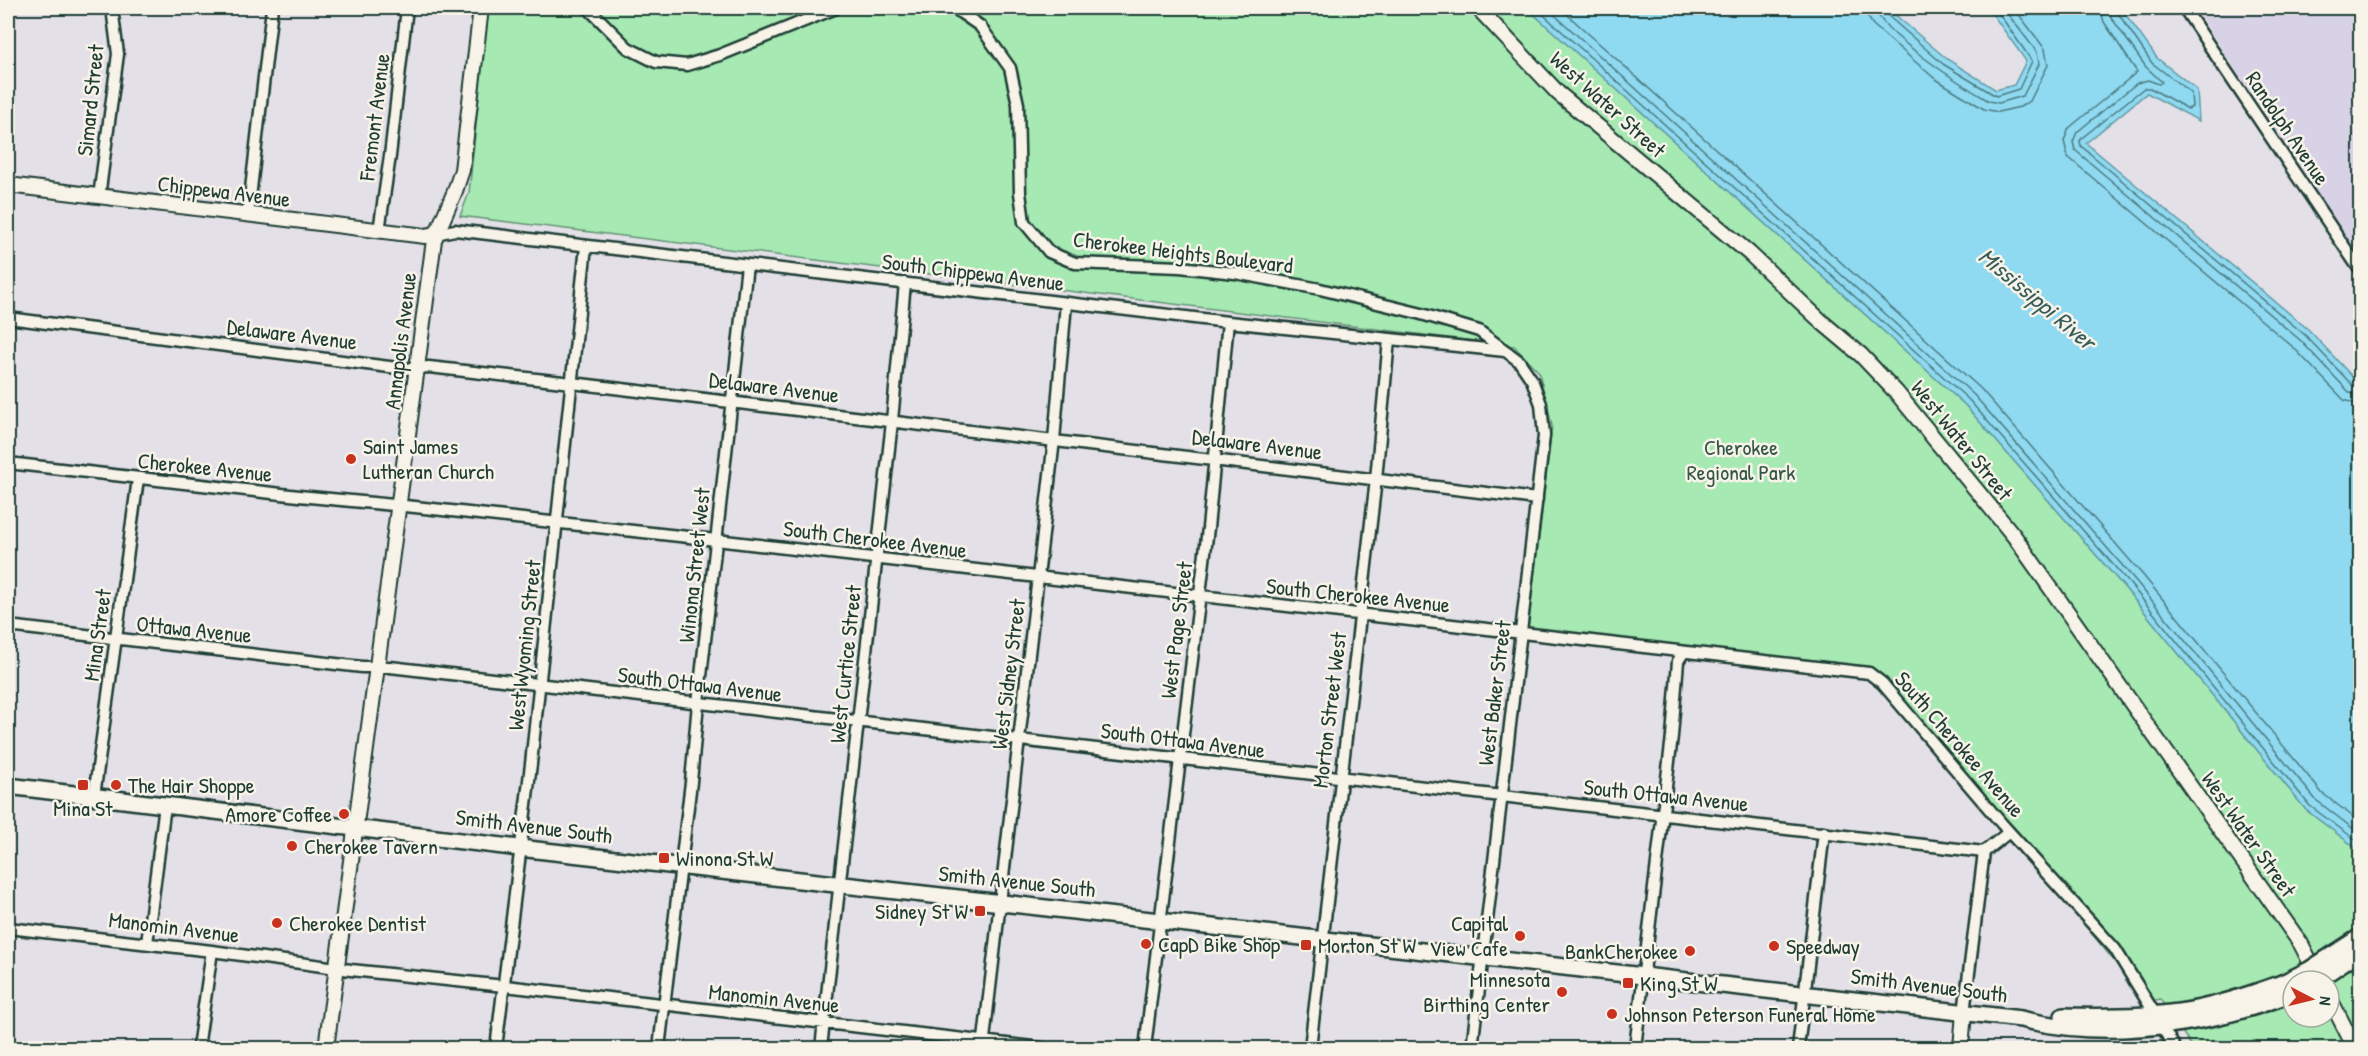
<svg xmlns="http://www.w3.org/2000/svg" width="2368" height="1056" viewBox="0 0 2368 1056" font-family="'Patrick Hand',sans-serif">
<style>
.built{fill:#d7d2e6}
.green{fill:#a6e9b3;stroke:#629374;stroke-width:1.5;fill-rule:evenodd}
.water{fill:#8fd9f1;stroke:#629ba5;stroke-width:1.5}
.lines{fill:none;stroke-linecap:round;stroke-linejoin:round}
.shore{stroke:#4c7b80;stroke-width:1.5}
.minor-casing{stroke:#1f3d34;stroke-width:15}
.tertiary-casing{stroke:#1f3d34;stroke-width:18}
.secondary-casing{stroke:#1f3d34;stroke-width:20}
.minor{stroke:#f7f3e8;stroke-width:10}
.tertiary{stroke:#f7f3e8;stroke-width:14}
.secondary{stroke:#f7f3e8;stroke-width:15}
.secondary-bridge-casing{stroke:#1f3d34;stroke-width:20;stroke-linecap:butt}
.secondary-bridge{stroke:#f7f3e8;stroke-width:15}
.poi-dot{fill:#c8321e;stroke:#f7f3e8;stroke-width:2}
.labels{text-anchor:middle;stroke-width:5;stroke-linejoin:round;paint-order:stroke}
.street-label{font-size:22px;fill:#1f3d34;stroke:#f7f3e8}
.poi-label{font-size:22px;fill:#1f3d34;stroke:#f7f3e8;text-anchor:start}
.park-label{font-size:22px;fill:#335747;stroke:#f7f3e8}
.water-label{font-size:24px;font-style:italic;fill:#355c5a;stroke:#f7f3e8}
</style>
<rect width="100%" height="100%" fill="#e4e0e7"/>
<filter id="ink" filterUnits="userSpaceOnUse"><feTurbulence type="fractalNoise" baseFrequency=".0167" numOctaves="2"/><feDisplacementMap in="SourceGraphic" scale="12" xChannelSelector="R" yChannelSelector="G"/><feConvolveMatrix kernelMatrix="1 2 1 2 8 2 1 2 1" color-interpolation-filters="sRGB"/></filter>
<g filter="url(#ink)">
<path class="built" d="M2195 8H2360V259L2325 205Z"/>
<path class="green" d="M488 8H1527L1965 405 2125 588 2306 810 2360 851V1048H2193L2160 999 2148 1002 1872 667 1528 628 1552 426 1539 372 1514 346 460 216 469 193ZM2293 981H2329V1017H2293Z"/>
<path class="water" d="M1527 8H1887L1947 59 1996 90 2014 85 2026 61 1988 8H2121L2157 58 2197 90 2199 121 2147 93 2086 143 2309 330 2360 385V851L2306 810 2125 588 1965 405Z"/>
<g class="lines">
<path class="shore" d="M1536 8 1969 400 2130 584 2310 806 2360 843
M1547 8 1974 395 2135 580 2316 800 2360 834
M1560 8 1981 389 2142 574 2322 793 2360 822
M1867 8 1868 17 1873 25 1934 78 1984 109 1998 112 2020 107 2030 101 2048 65 2045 49 2014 8
M1876 8C1877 31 1967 88 1989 101L1999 103 2023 96 2039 64 2037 52 2003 8
M1884 8 1886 14 1943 64 1996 96 2019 89 2032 61 1995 8
M2100 8 2104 22 2137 72 2069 128 2064 141 2068 157 2293 347 2344 400 2360 405
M2109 8 2111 17 2146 67 2162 82 2159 84 2148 80 2137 83 2077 132 2073 142 2075 150 2300 340 2350 393 2360 396
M2117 8 2118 13 2152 63 2191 93 2192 107 2188 109 2150 88H2144L2083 137 2080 141 2081 146 2305 335 2354 387 2360 389"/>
<g class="minor-casing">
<path id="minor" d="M588 8 628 48 656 62 687 65 720 55 836 8
M954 8 980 26 1010 68 1018 104 1020 193 1024 222 1049 252 1075 263 1180 267 1235 273 1320 289 1418 313 1479 331 1519 361 1532 380 1541 404 1544 436 1472 1048
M2184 8 2360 270
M99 197 118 54 112 8
M248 215 272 8
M379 231 390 156 407 8
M435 234 455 230 1228 322 1505 351
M8 318 405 369 429 367 572 383 1537 499
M8 463 299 496 415 507 716 540 1869 673 1882 683 2002 824 2115 949 2155 1014
M8 626 362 667H390L1984 852
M94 796 138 479
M1984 852 2009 832
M8 928 212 951 351 970 514 987 1042 1048
M147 943 165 805
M1964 1013 1984 852
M2162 1027 2175 1048
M198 1048 212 951
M496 1048 531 764 586 246
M659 1048 691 782 698 703 747 265
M821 1048 891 431 905 283
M983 1048 1054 440 1066 303
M1145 1048 1208 528 1228 322
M1310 1048 1376 479 1389 340
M1635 1048 1672 736 1678 661 1684 652
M1798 1048 1824 832"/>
</g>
<g class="tertiary-casing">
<path id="tertiary" d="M1478 8 1558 93 1749 253 1823 323 1861 355 1896 392 2014 536 2301 944 2318 977
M8 185 425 236 435 234
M2329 997 2355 1048
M326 1048 434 240 455 191 462 170 481 8
M1961 1048 1964 1013"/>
</g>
<g class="secondary-casing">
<path id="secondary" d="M8 786 519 848 2021 1019C2090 1036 2163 1030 2232 1013 2253 1007 2273 1002 2293 992
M2063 1016C2101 1017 2141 1017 2179 1012 2214 1007 2248 995 2282 983"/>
</g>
<use href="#minor" class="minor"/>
<use href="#tertiary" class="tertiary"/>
<use href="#secondary" class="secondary"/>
<g class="secondary-bridge-casing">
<path id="secondary-bridge" d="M2316 981 2360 951
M2282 983 2309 970 2360 937"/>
</g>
<use href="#secondary-bridge" class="secondary-bridge"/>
</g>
</g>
<g class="poi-dot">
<circle cx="351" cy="459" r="6"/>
<rect x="77" y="779" width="12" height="12" rx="3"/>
<circle cx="116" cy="785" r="6"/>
<circle cx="344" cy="814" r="6"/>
<circle cx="292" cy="846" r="6"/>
<rect x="658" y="852" width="12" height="12" rx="3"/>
<rect x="974" y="905" width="12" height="12" rx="3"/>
<circle cx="277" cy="923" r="6"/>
<circle cx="1520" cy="936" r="6"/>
<circle cx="1146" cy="944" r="6"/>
<rect x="1300" y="939" width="12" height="12" rx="3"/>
<circle cx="1774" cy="946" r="6"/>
<circle cx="1690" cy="951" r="6"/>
<rect x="1622" y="977" width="12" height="12" rx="3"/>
<circle cx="1562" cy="992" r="6"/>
<circle cx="1612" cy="1014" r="6"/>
</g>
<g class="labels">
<g class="street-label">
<text transform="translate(90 100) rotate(-84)" y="8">Simard Street</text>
<text transform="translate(1608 104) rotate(42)" y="8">West Water Street</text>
<text transform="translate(374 117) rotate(-83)" y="8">Fremont Avenue</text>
<text transform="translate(2288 128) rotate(56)" y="8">Randolph Avenue</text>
<text transform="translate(224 191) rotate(7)" y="8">Chippewa Avenue</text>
<text transform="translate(1183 252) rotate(7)" y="8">Cherokee Heights Boulevard</text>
<text transform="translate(973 272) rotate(7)" y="8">South Chippewa Avenue</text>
<text transform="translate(292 334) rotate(7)" y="8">Delaware Avenue</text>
<text transform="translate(400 341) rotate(-83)" y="8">Annapolis Avenue</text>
<text transform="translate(774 387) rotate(7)" y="8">Delaware Avenue</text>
<text transform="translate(1962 440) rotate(51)" y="8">West Water Street</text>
<text transform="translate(1257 444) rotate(7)" y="8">Delaware Avenue</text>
<text transform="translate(205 467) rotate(6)" y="8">Cherokee Avenue</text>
<text transform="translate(875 539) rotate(7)" y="8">South Cherokee Avenue</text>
<text transform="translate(694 565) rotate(-84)" y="8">Winona Street West</text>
<text transform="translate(1358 595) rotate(6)" y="8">South Cherokee Avenue</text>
<text transform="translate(194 629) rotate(6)" y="8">Ottawa Avenue</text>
<text transform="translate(1176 630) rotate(-83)" y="8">West Page Street</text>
<text transform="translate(97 635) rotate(-82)" y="8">Mina Street</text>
<text transform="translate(524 645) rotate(-84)" y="8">West Wyoming Street</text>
<text transform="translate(845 664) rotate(-84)" y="8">West Curtice Street</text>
<text transform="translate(1008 674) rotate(-83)" y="8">West Sidney Street</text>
<text transform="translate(700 684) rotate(7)" y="8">South Ottawa Avenue</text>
<text transform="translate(1494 693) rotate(-83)" y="8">West Baker Street</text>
<text transform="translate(1329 710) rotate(-83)" y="8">Morton Street West</text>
<text transform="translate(1183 740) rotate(7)" y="8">South Ottawa Avenue</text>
<text transform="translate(1960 744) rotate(49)" y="8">South Cherokee Avenue</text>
<text transform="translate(1666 795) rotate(6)" y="8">South Ottawa Avenue</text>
<text transform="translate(534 826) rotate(7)" y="8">Smith Avenue South</text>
<text transform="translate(2249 834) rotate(55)" y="8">West Water Street</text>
<text transform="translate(1017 881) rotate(6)" y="8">Smith Avenue South</text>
<text transform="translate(174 927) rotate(7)" y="8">Manomin Avenue</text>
<text transform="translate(1929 985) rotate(7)" y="8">Smith Avenue South</text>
<text transform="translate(774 998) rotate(6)" y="8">Manomin Avenue</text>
</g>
<g class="poi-label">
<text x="363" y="454">Saint James<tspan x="363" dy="25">Lutheran Church</tspan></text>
<text x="128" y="793">The Hair Shoppe</text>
<text x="83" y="816" text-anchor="middle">Mina St</text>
<text x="332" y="822" text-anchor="end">Amore Coffee</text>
<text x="304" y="854">Cherokee Tavern</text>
<text x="676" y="866">Winona St W</text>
<text x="968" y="919" text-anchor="end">Sidney St W</text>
<text x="289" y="931">Cherokee Dentist</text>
<text x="1508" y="931" text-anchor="end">Capital<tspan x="1508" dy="25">View Cafe</tspan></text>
<text x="1158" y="952">CapD Bike Shop</text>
<text x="1318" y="953">Morton St W</text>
<text x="1786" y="954">Speedway</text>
<text x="1678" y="959" text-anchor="end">BankCherokee</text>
<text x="1550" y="987" text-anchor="end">Minnesota<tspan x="1550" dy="25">Birthing Center</tspan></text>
<text x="1640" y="991">King St W</text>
<text x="1624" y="1022">Johnson Peterson Funeral Home</text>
</g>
<g class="park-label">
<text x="1741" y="455">Cherokee<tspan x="1741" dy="25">Regional Park</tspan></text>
</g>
<g class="water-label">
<text transform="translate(2037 299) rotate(40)" y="8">Mississippi River</text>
</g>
</g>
<rect width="2368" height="1056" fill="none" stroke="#f7f3e8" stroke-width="30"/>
<rect x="15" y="15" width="2338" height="1026" fill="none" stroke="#1f3d34" stroke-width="2" filter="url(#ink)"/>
<g transform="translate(2311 999) rotate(97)"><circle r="28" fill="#f7f3e8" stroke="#a1aaa0" stroke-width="1.5"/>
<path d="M0-4.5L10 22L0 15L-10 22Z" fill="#c8321e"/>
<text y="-9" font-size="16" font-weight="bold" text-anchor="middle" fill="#1f3d34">N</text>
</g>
</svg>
